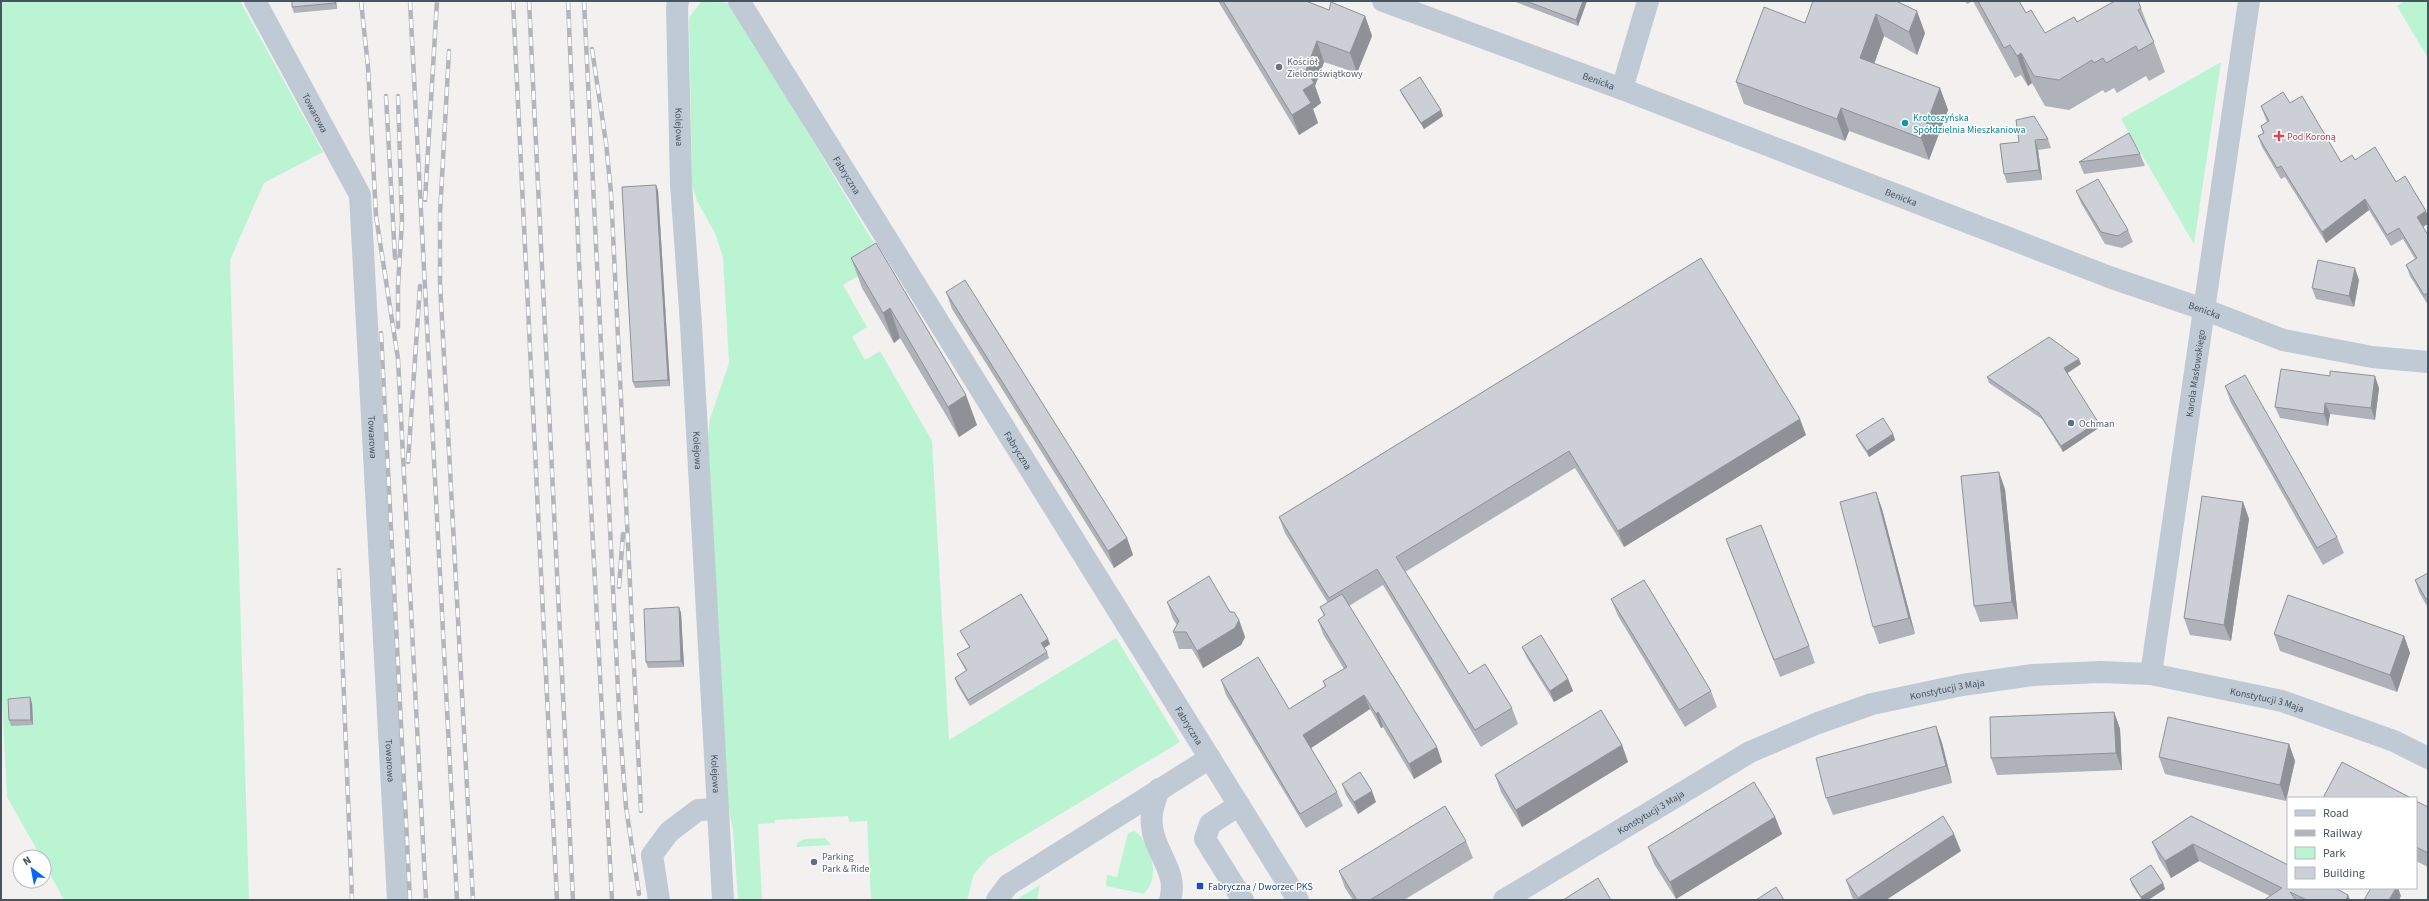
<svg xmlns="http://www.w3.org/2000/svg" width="2429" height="901" viewBox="0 0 2429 901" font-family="'Source Sans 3',sans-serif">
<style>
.green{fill:#bbf4d3}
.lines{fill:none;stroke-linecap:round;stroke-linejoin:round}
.minor{stroke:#c0cad4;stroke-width:22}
.rail-casing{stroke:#b2b5bb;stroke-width:4.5}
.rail{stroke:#fff;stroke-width:3;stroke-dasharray:9;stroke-linecap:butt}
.wall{fill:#afb2b8}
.shaded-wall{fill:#8f9196}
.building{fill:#cccfd6;stroke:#8f9196}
.worship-dot{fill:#6b7280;stroke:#fff;stroke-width:1.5}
.culture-dot{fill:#0f9aa8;stroke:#fff;stroke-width:1.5}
.health-dot{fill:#e0444e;stroke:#fff;stroke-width:1.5}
.service-dot{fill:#5c6f8a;stroke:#fff;stroke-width:1.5}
.transit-dot{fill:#1a4fb4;stroke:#fff;stroke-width:1.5}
.labels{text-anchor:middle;stroke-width:3;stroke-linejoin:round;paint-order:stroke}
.worship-label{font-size:10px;fill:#5b616d;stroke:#fff;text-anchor:start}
.street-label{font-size:10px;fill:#465360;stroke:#fff}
.culture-label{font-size:10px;fill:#0d838f;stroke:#fff;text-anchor:start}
.health-label{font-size:10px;fill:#be3a42;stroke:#fff;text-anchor:start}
.service-label{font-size:10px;fill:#4e5e75;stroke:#fff;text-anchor:start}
.transit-label{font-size:10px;fill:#164399;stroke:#fff;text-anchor:start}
</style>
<rect width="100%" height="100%" fill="#f3f0f0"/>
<path class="green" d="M1 1H240L323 152 264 183 230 260 249 900H64L44 863V857H41L7 797 1 678Z
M702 1 730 3 884 260 843 285 867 327 852 337 865 360 880 351 932 441 949 740 1116 638 1180 742 989 857 974 874 967 900H871L867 821 849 822 848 816 775 820V823L758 824 762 900H738L733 831 726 795 708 435 710 419 729 363 723 257 715 233 697 201 692 185 689 17Z
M2405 1H2428V58L2397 6Z
M2221 62 2194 244 2121 119Z
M1134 831C1149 839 1157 868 1151 883 1149 887 1146 891 1144 894L1106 886 1107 875 1117 877 1128 833Z
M825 838 831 845 797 847V843L804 839Z
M1040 885 1037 900H1017L1019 898Z"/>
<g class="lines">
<g class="minor">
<path id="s1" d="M255 1 360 195 398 900"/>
<path id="s2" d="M678 1 677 8 681 184 691 324 723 900"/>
<path id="s3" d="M739 1 1298 900"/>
<path id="s4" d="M1383 1 1622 89 2112 278 2206 310 2283 340 2372 357 2428 362"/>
<path d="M1622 89 1648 1"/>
<path id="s5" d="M2151 674 2249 1"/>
<path d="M1159 789C1155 801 1150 813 1152 826 1154 852 1179 872 1170 900"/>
<path d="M1239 805 1210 824 1205 839 1243 900"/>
<path d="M659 900 652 855 669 832 698 810 716 809"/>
<path d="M997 900 1008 885 1210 758"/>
<path id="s6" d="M1504 900 1750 752 1818 723 1872 704 1962 685 2033 675 2100 672 2151 674 2282 701 2394 741 2428 758"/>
</g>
<g class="rail-casing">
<path id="rail" d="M361 1 368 67 376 216 398 359 426 900
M410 1 457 900
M513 1 557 900
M529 1 573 900
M568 1 583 357 612 900
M584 1 620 730 626 807 639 894
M592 49 606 143 611 193 641 811
M449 51 440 214V282L473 900
M386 96 395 258
M398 96 402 221 398 286V327
M425 200 437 1
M381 333 410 900
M408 462 420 286
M339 570 352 900
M619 587 623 534"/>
</g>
<use href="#rail" class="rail"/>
</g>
<path class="wall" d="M336 1 337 9 294 13 292 7Z
M1218 1H1306L1329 10 1365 16 1372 36 1357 73 1324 62 1315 86 1321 103 1313 109 1318 123 1299 135Z
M1513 1H1587L1578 26Z
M1965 1H1973L1967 4Z
M1973 1H2019L2026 13 2045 33 2077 22 2141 8 2165 72 2149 81 2146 76 2117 93 2114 88 2105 93 2103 90 2069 110 2045 106 2032 83 2028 86 2021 75 2015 78Z
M1897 2 1925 33 1917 55 1884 36 1874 64 1940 88 1948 110 1929 160 1849 131 1845 141 1744 104 1736 82 1805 23Z
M1400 90 1441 110 1443 116 1424 129 1402 95Z
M2290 103 2341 162 2355 160 2423 227 2428 235V305L2410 276 2406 265 2415 259 2403 239 2391 246 2369 210 2326 243 2285 177 2281 179 2262 147 2258 136 2263 133 2261 126 2267 122 2265 117 2261 106Z
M2048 139 2051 148 2038 150 2042 180 2007 183 2004 174 2000 144Z
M2140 154 2145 166 2084 174 2079 162Z
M658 190 670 386 635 388 633 382Z
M2076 191 2128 230 2133 242 2122 248 2105 244 2081 203Z
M876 243 977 425 959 437 900 338 894 343 862 288 851 258Z
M1701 258 1806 435 1624 547 1575 468 1405 572 1469 674 1512 708 1518 724 1481 747 1383 585 1349 606 1437 747 1442 762 1414 779 1383 727 1381 728 1370 709 1311 748 1337 792 1343 806 1306 828 1226 695 1221 680 1289 709 1325 687 1323 681 1344 669 1323 634 1318 620 1324 616 1320 607 1328 603 1285 533 1279 517Z
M2359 280 2354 307 2316 299 2312 288Z
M946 292 1127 538 1133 555 1114 568 952 309Z
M2081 364 2067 373 2098 422 2100 427 2063 452 2042 419 1989 383 1987 377Z
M2225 386 2337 537 2344 553 2323 565 2231 403Z
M2379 388 2375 420 2330 414 2328 426 2280 418 2275 407Z
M1893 434 1895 440 1869 457 1858 440 1856 435Z
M2005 489 2018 619 1980 622 1974 606Z
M1876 492 1882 509 1915 634 1879 644 1873 627Z
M2243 502 2249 519 2231 641 2190 635 2184 618Z
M1726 539 1809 646 1815 663 1780 677Z
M2428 573V608L2419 592 2415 580Z
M1611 599 1711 691 1717 707 1685 727 1618 616Z
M1167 602 1230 612 1239 620 1245 637 1241 645 1203 668 1192 649H1179L1173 632 1177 625 1173 619Z
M679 607 681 613 684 667 648 668 646 662Z
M960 631 1050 644 1044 648 1047 652 1049 658 970 706 957 684 955 678 966 671 960 660 957 654 969 647 963 636Z
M2274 634 2404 636 2410 653 2397 692 2280 651Z
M1522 647 1568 679 1573 691 1554 702 1527 658Z
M32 703 33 725 11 726 9 720Z
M2114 712 2120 729 2122 770 1997 775 1991 758Z
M1936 726 1942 743 1952 783 1833 815 1826 798Z
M2289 744 2295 761 2286 801 2165 774 2159 757Z
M1622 745 1628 762 1522 827 1501 792 1495 775Z
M1342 784 1376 802 1358 814 1346 795Z
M2416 801 2428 807V867L2416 861Z
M2191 816 2348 895 2350 900H2264L2270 896 2199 861 2171 878 2159 859 2152 842Z
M1775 817 1782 834 1676 899 1654 864 1648 847Z
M1466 841 1473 858 1404 900H1353L1345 888 1339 871Z
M1961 851 1886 900H1854L1852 897 1846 880Z
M2130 879 2163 883 2165 889 2148 900H2142L2132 885Z"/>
<path class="shaded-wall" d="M335 1H336L337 9 335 3Z
M1583 1H1587L1578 26 1576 20Z
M1917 11 1925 33 1917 55 1909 32Z
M1876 14 1884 36 1868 81 1860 58Z
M1365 16 1372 36 1357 73 1350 53Z
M1317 41 1324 62 1315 86 1321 103 1313 109 1318 123 1299 135 1292 115 1303 90 1306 70Z
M2021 53 2032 83 2028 86 2017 56Z
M1940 88 1948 110 1929 160 1921 138Z
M1841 108 1849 131 1845 141 1837 119Z
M1441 110 1443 116 1424 129 1421 123Z
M2035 140 2038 150 2042 180 2039 170Z
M656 185 658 190 670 386 668 380Z
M2365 199 2369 210 2326 243 2322 232Z
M2426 211 2428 216V224L2421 228 2417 217Z
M2355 268 2359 280 2354 307 2349 296Z
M890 308 900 338 894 343 883 313Z
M2079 359 2081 364 2066 374 2064 368Z
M2375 376 2379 388 2375 420 2371 408Z
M966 395 977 425 959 437 948 407Z
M2325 403 2330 414 2328 426 2324 414Z
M1800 419 1806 435 1624 547 1618 531Z
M2098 422 2100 427 2063 452 2061 446Z
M1893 434 1895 440 1869 457 1867 451Z
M1999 472 2005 489 2018 619 2012 602Z
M1876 492 1882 509 1915 634 1909 618Z
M2243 502 2249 519 2231 641 2224 625Z
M1127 538 1133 555 1114 568 1108 551Z
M679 607 681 613 684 667 681 661Z
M1239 620 1245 637 1241 645 1203 668 1197 651Z
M2404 636 2410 653 2397 692 2390 675Z
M1048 639 1050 644 1043 649 1041 643Z
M1568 679 1573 691 1554 702 1550 691Z
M1364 695 1370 709 1308 750 1303 735Z
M30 697 32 703 33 725 31 720Z
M1378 712 1383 727 1381 728 1376 714Z
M2114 712 2120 729 2122 770 2116 753Z
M1936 726 1942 743 1952 783 1946 766Z
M2289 744 2295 761 2286 801 2280 785Z
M1622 745 1628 762 1522 827 1516 810Z
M1437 747 1442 762 1414 779 1409 764Z
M1372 791 1376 802 1358 814 1354 802Z
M1775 817 1782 834 1676 899 1670 882Z
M1954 834 1961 851 1886 900H1858V898Z
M2193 844 2199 861 2171 878 2165 861Z
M2163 883 2165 889 2148 900H2142L2141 897Z
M2396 888H2398L2401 896 2399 900H2389Z
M2348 895 2350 900H2346Z"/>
<path class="building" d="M292 1H335V3L292 7Z
M1223 1H1306L1329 10 1331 2 1365 16 1350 53 1317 41 1306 70 1314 83 1303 90 1311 103 1292 115Z
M1526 1H1583L1576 20Z
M1813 1H1896L1917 11 1909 32 1876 14 1860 58 1940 88 1921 138 1841 108 1837 119 1736 82 1764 7 1805 23Z
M1978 1H2019L2026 13 2031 10 2045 33 2074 17 2077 22 2115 1H2138L2141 8 2138 10 2154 42 2138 51 2136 46 2106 63 2103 58 2094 63 2092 60 2059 80 2034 76 2021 53 2017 56 2010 45 2004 48Z
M1420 77 1441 110 1421 123 1400 90Z
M2283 92 2290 103 2302 96 2341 162 2352 155 2355 160 2375 147 2396 182 2405 176 2426 211 2417 217 2428 235V293L2424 295 2406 265 2417 258 2399 228 2387 235 2365 199 2322 232 2281 166 2277 168 2258 136 2264 133 2261 126 2269 121 2261 106Z
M2034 116 2048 139 2035 140 2039 170 2004 174 2000 144 2019 142 2016 120Z
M2129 133 2140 154 2079 162Z
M2098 179 2128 230 2118 236 2101 232 2076 191Z
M656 185 668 380 633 382 622 187Z
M876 243 966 395 948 407 890 308 883 313 851 258Z
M1701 258 1800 419 1618 531 1569 451 1396 557 1469 674 1485 664 1512 708 1475 730 1377 569 1329 598 1279 517Z
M2318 260 2355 268 2349 296 2312 288Z
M965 280 1127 538 1108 551 946 292Z
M2049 337 2079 359 2064 368 2098 422 2061 446 2039 413 1987 377Z
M2281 369 2330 376V371L2375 376 2371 408 2325 403 2324 414 2275 407Z
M2245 375 2337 537 2317 548 2225 386Z
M1883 418 1893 434 1867 451 1856 435Z
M1999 472 2012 602 1974 606 1961 476Z
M1876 492 1909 618 1873 627 1840 502Z
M2202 496 2243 502 2224 625 2184 618Z
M1761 525 1809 646 1774 660 1726 539Z
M2428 573V598L2426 599 2415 580Z
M1209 576 1230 612H1234L1239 620 1235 628 1197 651 1186 632H1173L1179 621 1167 602Z
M1644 580 1711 691 1679 710 1611 599Z
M1021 594 1048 639 1041 643 1047 652 968 700 955 678 967 670 957 654 970 647 960 631Z
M1342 594 1437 747 1409 764 1378 712 1376 714 1364 695 1303 735 1337 792 1300 814 1221 680 1258 657 1289 709 1326 686 1323 681 1347 667 1318 620 1325 615 1320 607Z
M2288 595 2404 636 2390 675 2274 634Z
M679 607 681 661 646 662 644 609Z
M1541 635 1568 679 1550 691 1522 647Z
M30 697 31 720H9L8 699Z
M1601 710 1622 745 1516 810 1495 775Z
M2114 712 2116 753 1991 758 1990 717Z
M2168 717 2289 744 2280 785 2159 757Z
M1936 726 1946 766 1826 798 1816 758Z
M2342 762 2411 798H2323Z
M1360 772 1372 791 1354 802 1342 784Z
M1754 782 1775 817 1670 882 1648 847Z
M2416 801 2428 807V853L2416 847Z
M1445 806 1466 841 1370 900H1357L1339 871Z
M1943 816 1954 834 1858 898 1846 880Z
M2191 816 2288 865V888H2335L2348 895 2346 900H2307L2290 892 2296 900H2264L2282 888 2193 844 2165 861 2152 842Z
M2151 865 2163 883 2141 897 2130 879Z
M1598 878 1611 900H1563Z
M1776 887 1784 900H1756Z
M2371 888H2396L2389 900H2364Z"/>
<circle class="worship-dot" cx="1279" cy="67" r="4"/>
<circle class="culture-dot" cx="1905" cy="123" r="4"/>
<path class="health-dot" d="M2277 130h4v4h4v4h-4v4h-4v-4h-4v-4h4z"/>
<g class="service-dot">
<circle cx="2071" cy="423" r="4"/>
<circle cx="814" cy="862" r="4"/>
</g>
<rect class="transit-dot" x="1196" y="882" width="8" height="8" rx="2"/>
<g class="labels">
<g class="worship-label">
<text x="1287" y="65">Kościół<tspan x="1287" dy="12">Zielonoświątkowy</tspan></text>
</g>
<g class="street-label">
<text dy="4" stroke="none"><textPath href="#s4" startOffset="230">Benicka</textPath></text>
<text dy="4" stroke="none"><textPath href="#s1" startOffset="127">Towarowa</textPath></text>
<text dy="4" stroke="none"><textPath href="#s2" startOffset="126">Kolejowa</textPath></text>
<text dy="4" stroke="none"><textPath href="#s3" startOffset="205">Fabryczna</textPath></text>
<text dy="4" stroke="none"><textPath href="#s4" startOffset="554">Benicka</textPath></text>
<text dy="4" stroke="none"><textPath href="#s4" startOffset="878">Benicka</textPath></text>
<text dy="4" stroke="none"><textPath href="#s5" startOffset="304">Karola Masłowskiego</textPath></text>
<text dy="4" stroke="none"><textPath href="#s1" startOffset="463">Towarowa</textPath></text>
<text dy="4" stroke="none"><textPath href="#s2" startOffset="450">Kolejowa</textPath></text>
<text dy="4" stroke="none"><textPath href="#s3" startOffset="529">Fabryczna</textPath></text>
<text dy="4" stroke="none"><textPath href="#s6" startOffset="495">Konstytucji 3 Maja</textPath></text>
<text dy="4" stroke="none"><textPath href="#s6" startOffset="819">Konstytucji 3 Maja</textPath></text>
<text dy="4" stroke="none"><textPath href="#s3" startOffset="853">Fabryczna</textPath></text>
<text dy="4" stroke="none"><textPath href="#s1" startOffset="787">Towarowa</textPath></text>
<text dy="4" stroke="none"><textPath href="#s2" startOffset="774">Kolejowa</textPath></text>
<text dy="4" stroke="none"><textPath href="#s6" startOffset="171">Konstytucji 3 Maja</textPath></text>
</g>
<g class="culture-label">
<text x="1913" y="121">Krotoszyńska<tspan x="1913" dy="12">Spółdzielnia Mieszkaniowa</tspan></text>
</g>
<g class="health-label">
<text x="2287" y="140">Pod Koroną</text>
</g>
<g class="service-label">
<text x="2079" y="427">Ochman</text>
<text x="822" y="860">Parking<tspan x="822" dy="12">Park &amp; Ride</tspan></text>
</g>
<g class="transit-label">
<text x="1208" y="890">Fabryczna / Dworzec PKS</text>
</g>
</g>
<rect width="2429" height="901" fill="none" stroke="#465360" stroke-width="4"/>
<rect x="2287" y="797" width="130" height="92" fill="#ffffff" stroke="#b5babf"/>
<rect x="2295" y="810" width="20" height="6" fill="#c0cad4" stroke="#b5babf"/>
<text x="2323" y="817" font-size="12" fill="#465360">Road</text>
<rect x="2295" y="830" width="20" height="6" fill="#b2b5bb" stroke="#b5babf"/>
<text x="2323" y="837" font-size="12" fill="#465360">Railway</text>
<rect x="2295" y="847" width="20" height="12" fill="#bbf4d3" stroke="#b5babf"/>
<text x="2323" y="857" font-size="12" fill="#465360">Park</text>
<rect x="2295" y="867" width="20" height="12" fill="#cccfd6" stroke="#b5babf"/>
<text x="2323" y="877" font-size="12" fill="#465360">Building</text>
<g transform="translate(32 869) rotate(328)"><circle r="19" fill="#ffffff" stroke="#b5babf"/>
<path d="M0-3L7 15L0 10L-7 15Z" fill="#0667f7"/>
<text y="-6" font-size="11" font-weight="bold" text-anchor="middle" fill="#465360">N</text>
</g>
</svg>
